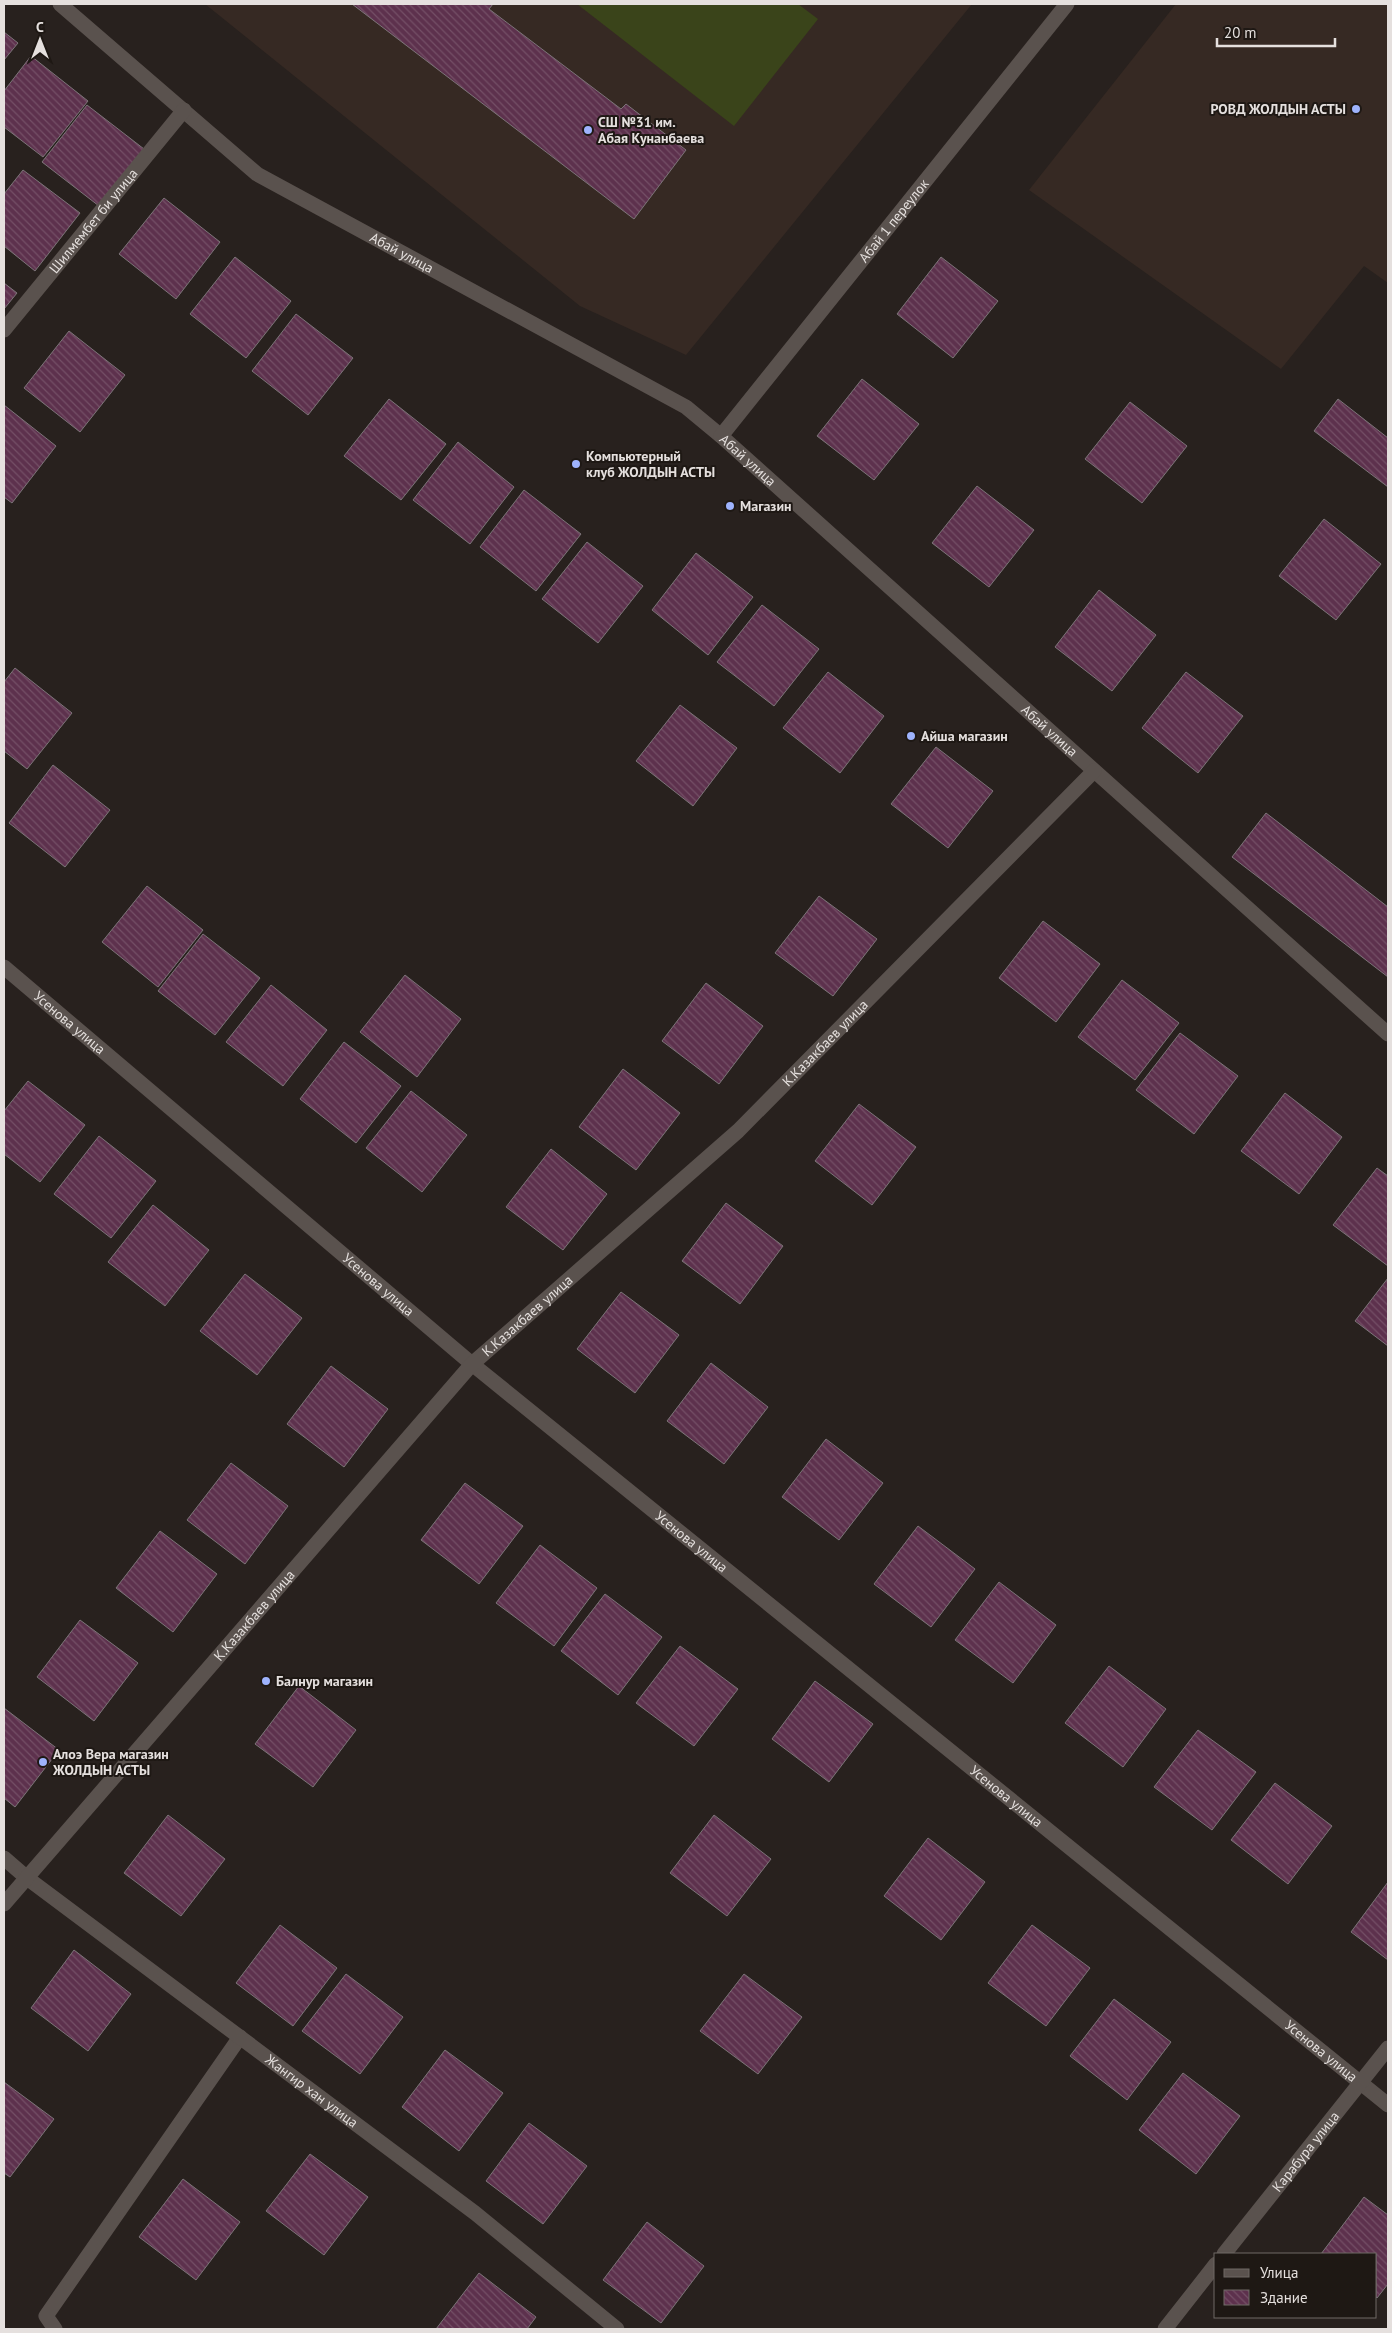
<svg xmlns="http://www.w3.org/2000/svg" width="1392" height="2333" viewBox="0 0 1392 2333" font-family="'PT Sans',sans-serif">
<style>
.built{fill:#362923}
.grass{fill:#3a441a}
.building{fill:url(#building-back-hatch);stroke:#7c7478}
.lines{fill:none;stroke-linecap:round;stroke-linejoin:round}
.lane{stroke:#5a524e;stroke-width:15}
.street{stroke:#5a524e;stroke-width:15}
.poi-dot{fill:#9eb3fd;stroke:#1e1814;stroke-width:2}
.labels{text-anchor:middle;stroke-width:4;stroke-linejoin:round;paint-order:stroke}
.poi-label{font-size:14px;font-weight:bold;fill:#e5e0de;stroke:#1e1814;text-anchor:start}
.street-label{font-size:14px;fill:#e5e0de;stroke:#1e1814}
</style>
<defs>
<pattern id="building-back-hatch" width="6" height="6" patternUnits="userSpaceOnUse" patternTransform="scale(1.25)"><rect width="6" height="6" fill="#5d314d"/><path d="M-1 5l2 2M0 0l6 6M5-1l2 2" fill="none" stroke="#744f66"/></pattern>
</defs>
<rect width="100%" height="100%" fill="#28211e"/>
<path class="built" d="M205 4H972L686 355 580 306Z
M1176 4H1388V283L1364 266 1281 369 1029 190Z"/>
<path class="grass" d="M577 4H798L818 19 734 126Z"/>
<path class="building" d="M352 4H493L489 9 621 109 626 104 686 150 634 219Z
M4 32 18 43 4 60Z
M31 56 88 101 43 157 4 127V91Z
M87 105 144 149 99 206 42 162Z
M23 170 80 213 35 271 4 246V194Z
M164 198 220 242 176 299 119 254Z
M235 257 291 301 246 358 190 314Z
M941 257 998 301 953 358 897 314Z
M4 283 17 293 4 309Z
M296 314 353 358 308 415 252 371Z
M69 331 125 375 80 432 24 388Z
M862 379 919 424 874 480 817 436Z
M389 399 446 444 401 500 344 456Z
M1338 399 1388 438V487L1314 431Z
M1130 402 1187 446 1142 503 1085 459Z
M4 405 56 446 12 503 4 497Z
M458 442 514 487 470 544 413 500Z
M977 486 1034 530 989 587 932 543Z
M524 490 581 534 536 591 480 547Z
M1324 519 1381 564 1336 620 1279 576Z
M587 542 643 586 598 643 542 599Z
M696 553 753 597 708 655 652 610Z
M1099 590 1156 635 1112 691 1055 647Z
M762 605 819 649 774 706 717 662Z
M15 668 72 713 27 769 4 751V682Z
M828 672 884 716 840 773 783 728Z
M1186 672 1243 716 1198 773 1142 728Z
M680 705 737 748 693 806 636 761Z
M936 747 993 791 948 848 891 804Z
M53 765 110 810 65 867 9 823Z
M1266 813 1388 907V977L1232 857Z
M147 886 203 930 158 987 102 942Z
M819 896 877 939 833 996 775 953Z
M1043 921 1100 964 1056 1022 999 978Z
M203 934 260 978 215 1035 158 991Z
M405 975 461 1019 417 1077 360 1032Z
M1122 980 1179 1023 1135 1080 1078 1037Z
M706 983 763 1026 719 1084 662 1041Z
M271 985 327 1030 283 1086 226 1042Z
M1180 1033 1238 1076 1194 1134 1136 1090Z
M344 1042 401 1086 356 1143 300 1099Z
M623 1069 680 1113 636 1170 579 1127Z
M28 1081 85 1125 40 1182 4 1154V1111Z
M411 1091 467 1135 422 1192 366 1148Z
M1285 1093 1342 1137 1299 1194 1241 1151Z
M859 1104 916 1147 872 1205 815 1161Z
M99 1136 156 1181 111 1238 54 1194Z
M551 1149 607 1194 563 1250 506 1207Z
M1377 1168 1388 1176V1266L1333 1225Z
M726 1203 783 1246 740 1304 682 1261Z
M153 1205 209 1250 165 1306 108 1262Z
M245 1274 302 1318 257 1375 200 1331Z
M1388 1278V1346L1355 1321Z
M621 1292 679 1335 635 1393 577 1349Z
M711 1363 768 1407 724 1464 667 1421Z
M331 1366 388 1409 344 1467 287 1424Z
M826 1439 883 1483 839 1540 782 1497Z
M231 1463 288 1506 245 1564 187 1520Z
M465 1483 523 1526 479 1584 421 1540Z
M918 1526 975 1569 931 1627 874 1584Z
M160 1531 217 1574 173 1632 116 1588Z
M540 1545 597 1588 554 1646 496 1603Z
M999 1582 1056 1625 1013 1683 955 1640Z
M605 1594 662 1637 618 1695 561 1651Z
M80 1620 138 1663 94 1721 37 1677Z
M680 1646 738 1689 694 1746 636 1703Z
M1109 1666 1166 1709 1123 1767 1065 1723Z
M815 1681 873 1724 829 1782 772 1739Z
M299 1686 356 1730 313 1787 255 1744Z
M4 1708 59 1750 15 1807 4 1798Z
M1198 1730 1256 1772 1212 1830 1154 1787Z
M1275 1783 1332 1826 1288 1884 1231 1840Z
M168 1815 225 1859 181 1916 124 1873Z
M714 1815 771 1859 727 1916 670 1873Z
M928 1838 985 1882 941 1940 884 1896Z
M1388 1882V1960L1351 1932Z
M280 1925 337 1968 293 2026 236 1983Z
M1032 1925 1090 1968 1046 2026 988 1983Z
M74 1950 131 1994 88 2051 31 2008Z
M346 1974 403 2017 360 2074 302 2031Z
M744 1974 802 2017 758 2074 700 2031Z
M1114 1999 1171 2042 1127 2100 1070 2056Z
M445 2050 503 2093 459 2151 402 2107Z
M1183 2073 1240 2116 1196 2174 1139 2130Z
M4 2082 54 2119 10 2177 4 2173Z
M529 2123 587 2166 543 2224 486 2181Z
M310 2154 368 2197 324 2255 266 2211Z
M183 2179 240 2222 196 2280 139 2237Z
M1364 2197 1388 2215V2284L1377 2298 1376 2297V2254H1321Z
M647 2222 704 2266 661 2323 603 2280Z
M479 2273 536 2317 527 2329H436Z"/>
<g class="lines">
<path class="lane" d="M55 2329 46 2316 240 2037"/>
<g class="street">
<path id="s1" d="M60 4 257 174 686 407 721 436 1388 1034"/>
<path id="s2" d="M4 330 184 110"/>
<path id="s3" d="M721 436 1067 4"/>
<path id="s4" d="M4 967 472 1364 1388 2105"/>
<path id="s5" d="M4 1858 27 1878 475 2213 617 2329"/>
<path id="s6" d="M4 1904 472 1364 738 1131 1094 771"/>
<path id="s7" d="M1224 2254 1388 2048"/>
<path d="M1165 2329 1216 2264"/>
</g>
</g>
<g class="poi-dot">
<circle cx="1356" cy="109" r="5"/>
<circle cx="588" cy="130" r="5"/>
<circle cx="576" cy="464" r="5"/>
<circle cx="730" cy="506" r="5"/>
<circle cx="911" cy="736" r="5"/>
<circle cx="266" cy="1681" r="5"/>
<circle cx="43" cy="1762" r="5"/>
</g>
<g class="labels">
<g class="poi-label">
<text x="1346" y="114" text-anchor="end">РОВД ЖОЛДЫН АСТЫ</text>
<text x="598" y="127">СШ №31 им.<tspan x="598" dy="16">Абая Кунанбаева</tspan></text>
<text x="586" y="461">Компьютерный<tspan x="586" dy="16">клуб ЖОЛДЫН АСТЫ</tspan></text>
<text x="740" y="511">Магазин</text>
<text x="921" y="741">Айша магазин</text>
<text x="276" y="1686">Балнур магазин</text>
<text x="53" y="1759">Алоэ Вера магазин<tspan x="53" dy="16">ЖОЛДЫН АСТЫ</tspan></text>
</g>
<g class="street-label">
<text dy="5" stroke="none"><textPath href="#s2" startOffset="141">Шилмембет би улица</textPath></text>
<text dy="5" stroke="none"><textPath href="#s3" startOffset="276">Абай 1 переулок</textPath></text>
<text dy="5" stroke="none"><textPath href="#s1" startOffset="425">Абай улица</textPath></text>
<text dy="5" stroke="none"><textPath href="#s1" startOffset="830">Абай улица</textPath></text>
<text dy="5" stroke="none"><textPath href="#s1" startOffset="1235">Абай улица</textPath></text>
<text dy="5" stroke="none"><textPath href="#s4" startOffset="86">Усенова улица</textPath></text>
<text dy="5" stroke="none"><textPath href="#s6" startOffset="1192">К.Казакбаев улица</textPath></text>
<text dy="5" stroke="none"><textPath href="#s4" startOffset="491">Усенова улица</textPath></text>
<text dy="5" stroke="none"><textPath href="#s6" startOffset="788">К.Казакбаев улица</textPath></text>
<text dy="5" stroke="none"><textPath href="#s4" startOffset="896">Усенова улица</textPath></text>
<text dy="5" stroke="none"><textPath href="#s6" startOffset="382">К.Казакбаев улица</textPath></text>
<text dy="5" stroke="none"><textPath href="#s4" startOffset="1301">Усенова улица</textPath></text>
<text dy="5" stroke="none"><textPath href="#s4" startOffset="1706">Усенова улица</textPath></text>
<text dy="5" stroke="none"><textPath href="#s5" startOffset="386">Жангир хан улица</textPath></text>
<text dy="5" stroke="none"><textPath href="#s7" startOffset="131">Карабура улица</textPath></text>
</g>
</g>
<rect width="1392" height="2333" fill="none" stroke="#e5e0de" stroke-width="10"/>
<rect x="1214" y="2253" width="162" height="65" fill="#1e1814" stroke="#6e6865"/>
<rect x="1224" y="2269" width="25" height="8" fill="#5a524e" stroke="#6e6865"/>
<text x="1260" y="2278" font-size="15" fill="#e5e0de">Улица</text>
<rect x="1224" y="2290" width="25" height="15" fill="url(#building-back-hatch)" stroke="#6e6865"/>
<text x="1260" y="2303" font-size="15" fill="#e5e0de">Здание</text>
<g transform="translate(40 40)" stroke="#1e1814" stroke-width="4" paint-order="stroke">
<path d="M0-4L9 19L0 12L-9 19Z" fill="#e5e0de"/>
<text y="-8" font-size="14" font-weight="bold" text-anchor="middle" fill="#e5e0de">С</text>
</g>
<path d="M1217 38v8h118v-8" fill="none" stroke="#e5e0de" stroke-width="2.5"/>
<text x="1224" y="38" font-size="15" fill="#e5e0de" stroke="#1e1814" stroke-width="4" paint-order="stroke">20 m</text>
</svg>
